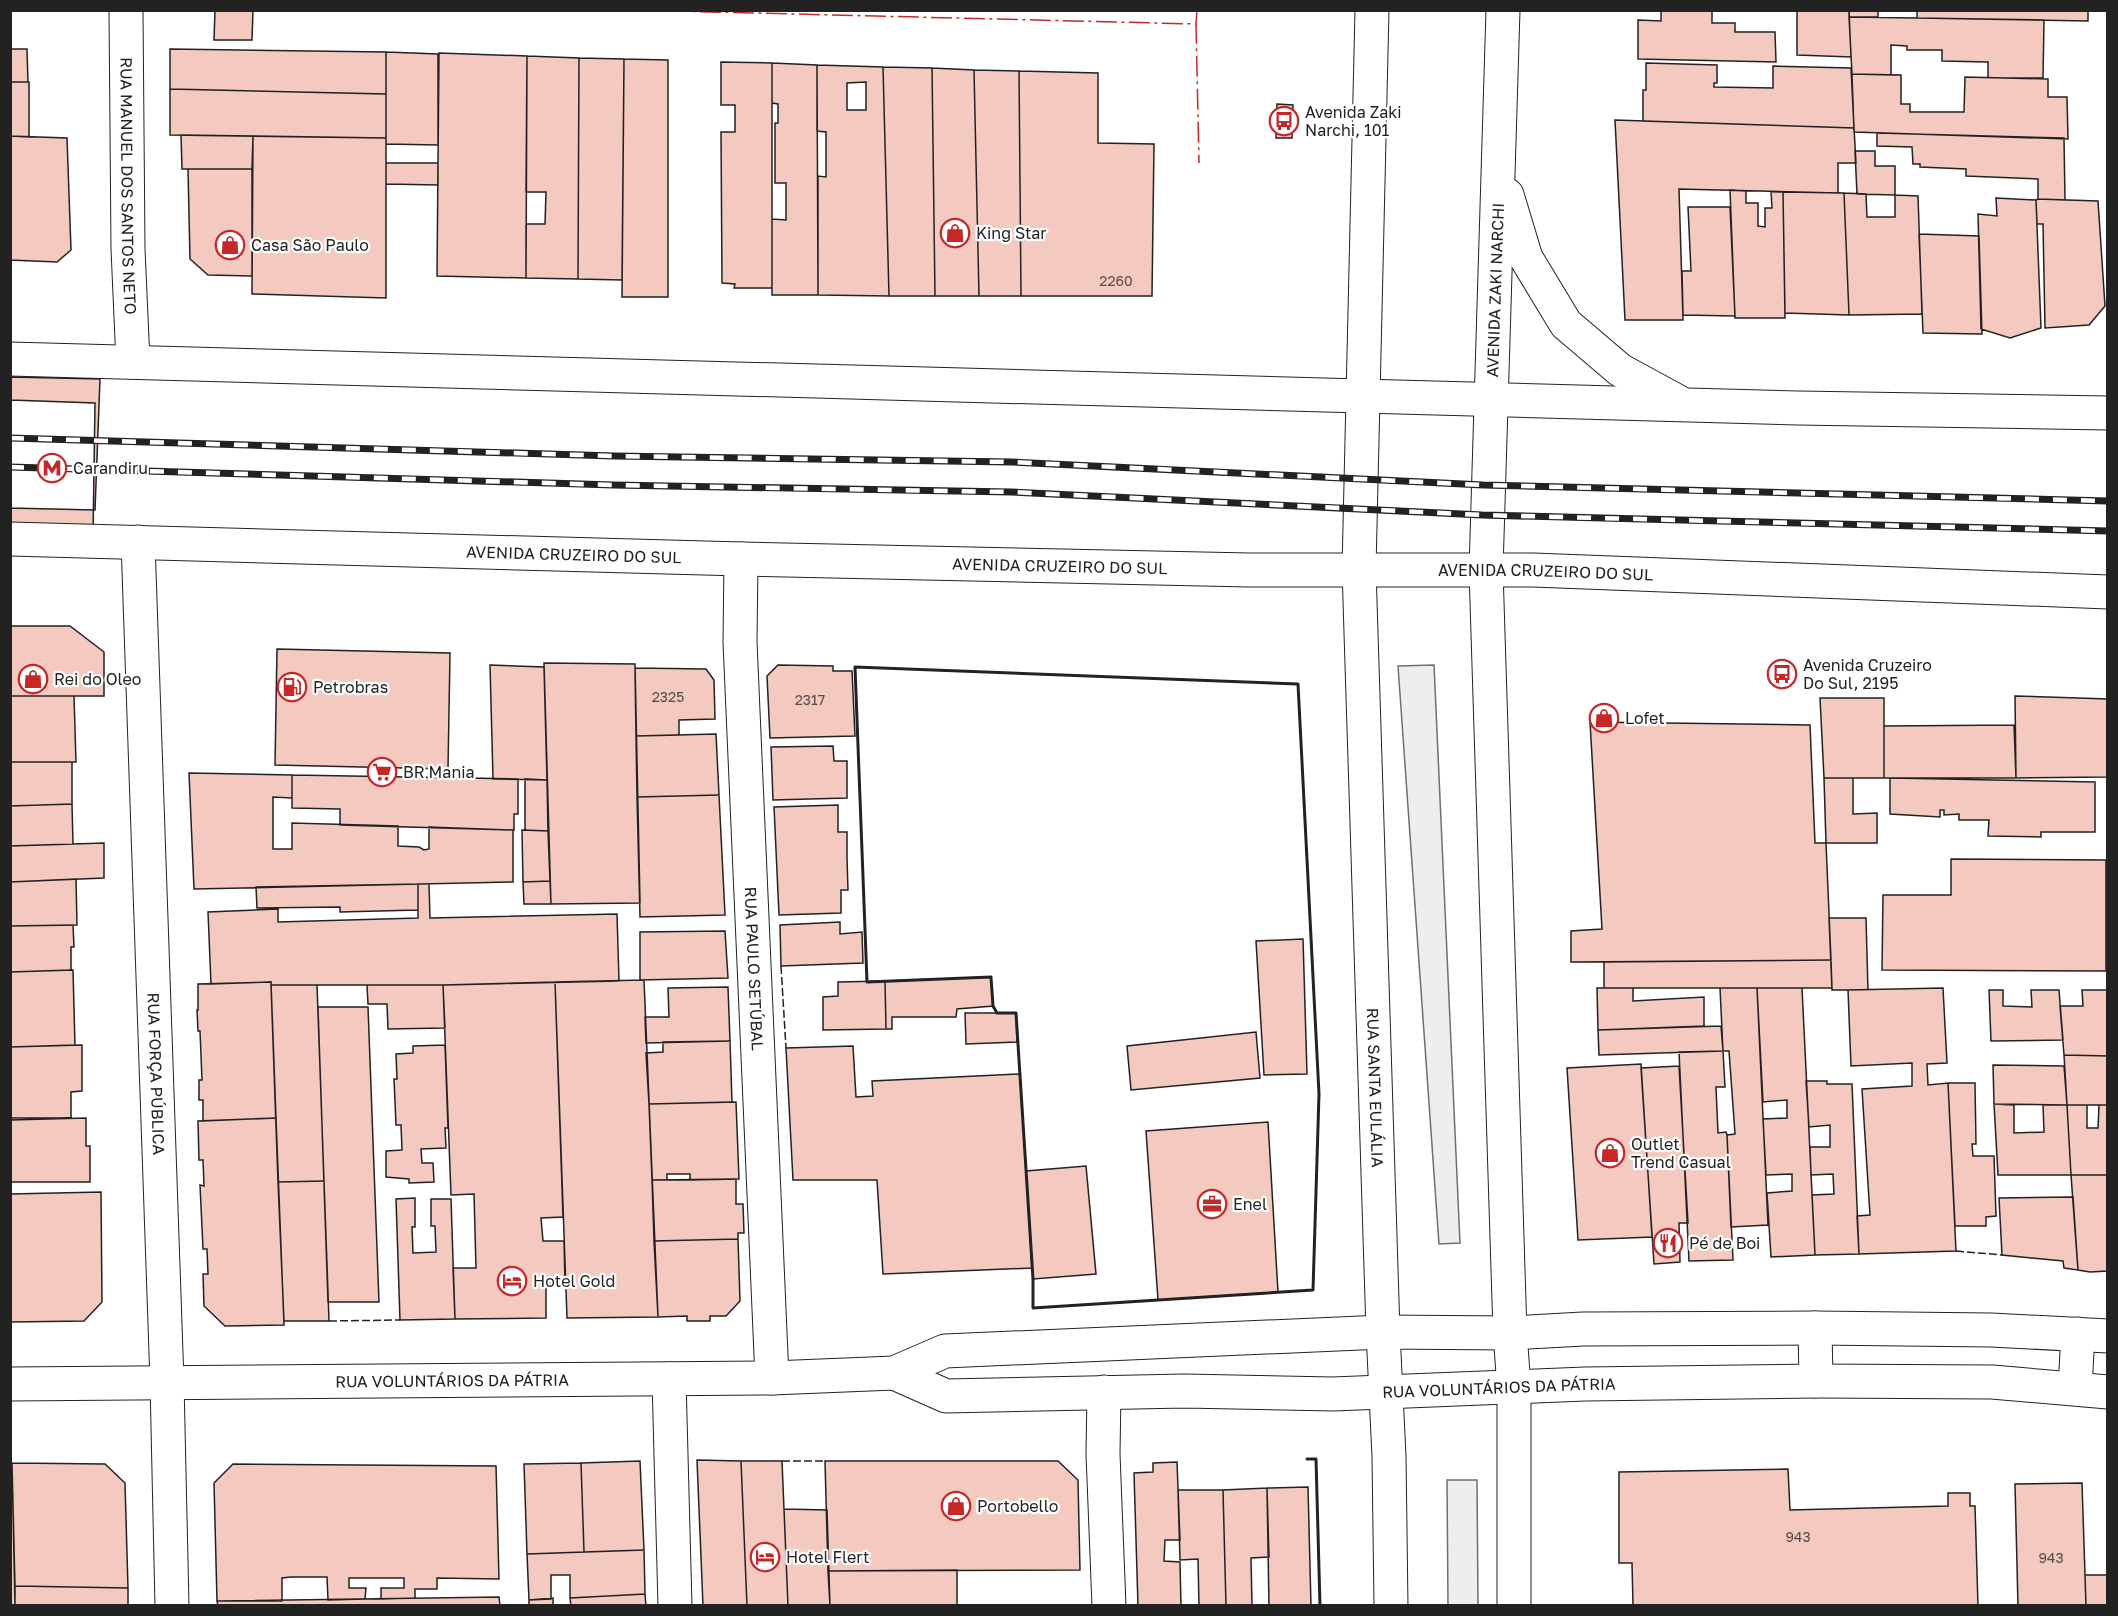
<svg xmlns="http://www.w3.org/2000/svg" width="2118" height="1616" viewBox="0 0 2118 1616" font-family="'Golos Text',sans-serif">
<style>
.green{fill:#eee;stroke:#6f6f6f;stroke-width:1.5}
.building{fill:#f3c9c0;stroke:#222;stroke-width:1.5;fill-rule:evenodd}
.lines{fill:none;stroke-linecap:round;stroke-linejoin:round}
.street-casing{stroke:#222;stroke-width:35}
.secondary-casing{stroke:#222;stroke-width:35}
.primary-casing{stroke:#222;stroke-width:35}
.street{stroke:#fff;stroke-width:33}
.secondary{stroke:#fff;stroke-width:33}
.primary{stroke:#fff;stroke-width:33}
.rail-casing{stroke:#222;stroke-width:7}
.rail{stroke:#fff;stroke-width:4.5;stroke-dasharray:14;stroke-linecap:butt}
.fence{stroke:#222;stroke-width:1.5;stroke-dasharray:8 3;stroke-linecap:butt}
.wall{stroke:#222;stroke-width:3}
.power{stroke:#c62828;stroke-width:1.5;stroke-dasharray:21 4.5 3 4.5;stroke-linecap:butt}
.labels{text-anchor:middle;stroke-width:4.5;stroke-linejoin:round;paint-order:stroke}
.number-label{font-size:14px;fill:#564c4a}
.poi-label{font-size:16px;fill:#222;stroke:#fff;text-anchor:start}
.street-label{font-size:16px;fill:#222;stroke:#fff}
</style>
<rect width="100%" height="100%" fill="#fff"/>
<path class="green" d="M1434 665 1460 1243 1439 1244 1398 666Z
M1447 1480H1477L1478 1605H1448Z"/>
<path class="building" d="M215 10H253L252 40H214Z
M1661 10H1712V23H1735V32H1775L1776 62 1638 59V20L1661 21Z
M1797 10H1849L1851 57 1797 55Z
M1849 10H1878V17H1849Z
M1917 10H2088V21L1917 18Z
M1849 17 2044 20 2043 78H1988V62L1942 61V50H1907V46L1891 45V75L1852 74Z
M10 49H27L28 82H10Z
M170 49 386 52V94L170 89Z
M386 52 438 54V145L386 144Z
M439 53 527 56 526 278 437 276Z
M527 56 579 58 578 279 526 278V224H545L546 192H526Z
M579 58 624 59 622 280 578 279Z
M624 59 668 60V297H622Z
M721 62 772 63V288H734L735 284 722 283 721 132H735V105H721Z
M772 63 817 65 818 295H772V219L786 220V183H775V123H778V104L772 103Z
M1646 63 1717 65V83H1714V87L1773 88V66L1851 68 1854 128 1643 121V90H1646Z
M817 65 883 67 889 296 818 295V176L826 177V132L817 131ZM866 82V110H847V83Z
M883 67 932 68 935 296H889Z
M932 68 974 70 979 296H935Z
M974 70 1019 71 1021 296H979Z
M1019 71 1098 73V143L1154 144 1152 296H1021Z
M1852 74 1901 75V104H1910V112H1964L1965 77 2048 79V97H2067L2068 139 1854 132Z
M10 82H29V137L10 136Z
M170 89 386 94V138L170 135Z
M1277 104 1293 105 1292 138H1276Z
M1615 120 1854 128 1856 163H1838V193L1679 189 1683 320H1625Z
M1877 133 2064 138 2065 200 2038 199V179L1966 176V169L1920 167V164H1913L1912 147 1877 146Z
M181 135 253 136 252 169H182Z
M10 136 67 138 71 250 57 262 10 260Z
M253 136 386 138V298L252 294Z
M1855 151H1875V166H1895V195L1857 194Z
M386 163H438V185L386 184Z
M188 169H252V276L208 275 190 259Z
M1730 190 1746 191V203H1758V226L1765 227V208H1772L1771 192H1783L1785 318H1735Z
M1783 192 1844 193 1849 315 1785 313Z
M1844 193 1866 194 1867 217H1895V195L1918 196 1922 314 1849 315Z
M1996 198 2036 200 2041 328 2010 338 1981 329 1978 214 1997 216Z
M2038 199 2098 201 2105 306 2089 325 2045 328 2043 224H2037L2036 200Z
M1688 207H1730L1735 316 1683 315 1682 271H1691Z
M1919 234 1979 236 1982 334 1923 333Z
M10 377 100 379 95 510 10 508Z
M10 400 95 403 93 535 10 533Z
M10 626H70L104 652V696H10Z
M277 649 450 653 448 769 275 765Z
M544 663 635 664 640 903 551 904Z
M490 665 544 667 547 780 493 779Z
M778 665 833 666V671H852L855 736 770 738 767 676Z
M635 668 706 669 714 680 715 719 679 720V735L636 736Z
M10 696H74L76 762H10Z
M2015 696 2108 699V777L2016 778Z
M1820 698H1884V778H1824Z
M1590 722 1810 725 1815 843H1826L1831 960 1571 962V931L1602 929Z
M2014 725 2016 778H1884V726Z
M716 734 719 795 637 797 636 736Z
M833 746 834 761H847V798L773 800 771 747Z
M10 762H72V804L10 806Z
M189 773 292 775V798L273 797V849H292V823L398 826V846L419 847 424 850 429 849V827L513 830V882L194 889Z
M292 775 518 779V814H514V830L340 825V809L292 808Z
M1824 778H1853V814L1877 813V843H1826Z
M1890 778 2095 782V832H2041V837L1988 836 1989 820H1959V814L1944 815V810H1940V817L1890 814Z
M525 779 547 780 548 831 525 830Z
M719 795 725 915 640 917 637 797Z
M72 804 73 844 10 846V806Z
M838 805V832H847V858L848 890H841V913L779 915 774 807Z
M522 830 548 831 550 881 523 882Z
M104 843V878L10 882V846Z
M1951 859 2106 860V971L1882 970 1883 895H1951Z
M76 879 77 925 10 926V882Z
M550 881 551 904H524L523 882Z
M418 884V910L340 912V907L257 908 256 887Z
M418 884H429L430 918 617 914 619 981 445 985H271V982L211 984 208 912 278 909V922L418 918Z
M1829 918H1866L1868 990H1832Z
M840 922V934L862 932 863 963 781 966 780 925Z
M73 925 74 947H71V970L10 972V926Z
M725 931 728 978 640 980V932Z
M1303 939 1307 1074 1264 1075 1256 941Z
M1831 960 1832 988H1604V962Z
M73 970 75 1045 10 1047V972Z
M991 977 993 1006 957 1009 956 1017H892V1029H886L885 981Z
M644 980 658 1317 567 1318 555 982Z
M885 981 886 1029 823 1030V997L838 996V982Z
M271 982 276 1118 203 1121V1100H199V1080H202L200 1031H198L197 1010H198V984Z
M555 982 563 1217 541 1218 543 1241H564L565 1283H546V1318L455 1319 453 1268H476L474 1194 451 1195 443 985Z
M271 985H317L324 1181 278 1182Z
M367 985H443L445 1028 388 1029 387 1004H368Z
M728 987 730 1041 646 1043 645 1017H669L668 988Z
M1597 988H1633V1001L1704 997V1026L1598 1030Z
M1720 988H1757L1768 1225 1731 1227 1727 1135 1735 1134 1729 1051H1723Z
M1757 988H1802L1815 1255 1771 1257 1767 1193 1792 1191V1174L1766 1175 1763 1119 1787 1118V1100L1763 1102Z
M1943 988 1947 1063 1927 1064 1928 1085 1948 1083 1956 1251 1859 1254 1857 1216 1870 1215 1862 1089 1912 1086V1063L1851 1066 1848 990Z
M1989 990H2003V1006L2032 1007 2031 990H2059L2063 1040 1991 1041Z
M2082 990H2108V1056L2064 1055 2060 1006H2083Z
M318 1007H368L379 1302H328Z
M965 1013H1016L1017 1042 966 1044Z
M1721 1026 1723 1051 1599 1055 1598 1030Z
M1256 1032 1260 1078 1131 1090 1127 1046Z
M730 1041 732 1102 649 1104 646 1053 663 1052V1042Z
M82 1045V1091L71 1092V1118H10V1047Z
M445 1045 448 1128H445L446 1148 421 1149 422 1163H433L434 1182 409 1183V1179L386 1177V1151L402 1150 401 1125H396L394 1079H397L396 1054 413 1053V1046Z
M853 1046 856 1097 873 1096 872 1081 1020 1074 1032 1268 883 1274 877 1180H793L786 1048Z
M1723 1051 1725 1087H1716L1718 1133 1726 1132 1727 1135 1733 1260 1689 1261 1679 1052Z
M2064 1055 2108 1056V1105H2067Z
M1641 1064 1652 1237 1578 1240 1567 1068Z
M1993 1065 2064 1066 2067 1105 1994 1104Z
M1679 1066 1688 1223H1679L1680 1262 1654 1264 1641 1068Z
M1806 1081H1827V1084H1852L1859 1254 1815 1255 1812 1195 1834 1194 1833 1174 1811 1175 1810 1147H1830V1125L1809 1127Z
M1948 1083H1975L1976 1144H1972L1973 1156H1994L1996 1216 1986 1217V1226H1955Z
M736 1102 739 1179 690 1180V1174H667V1180H652L649 1104Z
M1994 1104 2014 1105V1133L2044 1132 2043 1105H2067L2071 1175H1998Z
M2067 1105H2087V1128H2098L2099 1105H2108V1175H2071Z
M86 1118V1146H90V1182H10V1120Z
M276 1118 284 1325 225 1326 204 1306 203 1274H208L207 1249H203L200 1185 204 1186 203 1160H199L198 1121Z
M1268 1122 1278 1292 1158 1300 1146 1131Z
M1086 1166 1096 1274 1033 1279 1026 1171Z
M2071 1175H2108V1271L2090 1272 2078 1270Z
M736 1179V1204H743L744 1233H738V1239L654 1241 652 1180Z
M324 1181 329 1321H284L278 1182Z
M101 1192 102 1302 84 1321 10 1322V1194Z
M2073 1197 2078 1270 2064 1268 2063 1261 2002 1255 1999 1198Z
M415 1198V1227H412L413 1253 436 1252 435 1226H431V1199H451L455 1319 400 1320 396 1199Z
M738 1239 740 1301 726 1316H710V1321H687V1316L658 1317 654 1241Z
M697 1460 741 1461 747 1606H703Z
M640 1461 644 1550 584 1552 581 1463Z
M741 1461H782L788 1606H747Z
M825 1461H1058L1078 1480 1080 1570 828 1571Z
M1177 1462 1180 1540H1165L1164 1561 1180 1562 1181 1606H1138L1134 1473 1153 1472V1463Z
M10 1463H12L15 1606H10Z
M12 1463 105 1464 125 1483 128 1588 15 1586Z
M581 1463 584 1552 527 1554 524 1464Z
M233 1464 496 1466 499 1579 437 1578V1589H415V1598L381 1599V1588H404V1578H349V1588H366L365 1599 328 1600 327 1577H291L282 1578V1601H217L214 1483Z
M1788 1469 1790 1510 1948 1506V1493H1970V1506H1975L1978 1606H1633L1632 1563H1619V1472Z
M2082 1483 2086 1606H2018L2015 1484Z
M1308 1487 1311 1606H1269L1267 1488Z
M1267 1488 1269 1557 1251 1558 1252 1606H1226L1223 1490Z
M1178 1490H1223L1226 1606H1199L1198 1559 1180 1560Z
M784 1509 827 1510 830 1606H788Z
M644 1550 645 1594 570 1598V1575H551V1599L529 1600 527 1554Z
M957 1570V1606H830L828 1571Z
M2085 1575H2108V1606H2086Z
M15 1586 128 1588V1606H15Z
M645 1594 646 1606H571L570 1598Z
M499 1597 500 1606H218L217 1601Z
M553 1598V1606H529V1600Z"/>
<g class="lines">
<g class="street-casing">
<g id="street">
<path id="s1" d="M126 10 128 249 133 362"/>
<path id="s2" d="M138 542 167 1382 172 1606"/>
<path id="s3" d="M741 559 740 642 772 1378"/>
<path d="M669 1379 675 1606"/>
<path d="M1104 1392 1103 1454 1109 1606"/>
</g>
</g>
<g class="secondary-casing">
<g id="secondary">
<path d="M1815 1328 1816 1381"/>
<path id="s4" d="M894 1373 946 1396 1184 1391 1333 1394 1585 1384 1816 1381 1992 1382 2108 1392"/>
<path id="s5" d="M10 1384 772 1378 894 1373 945 1351 1383 1332 1510 1333 1583 1329 1815 1328 1991 1330 2108 1336"/>
<path d="M2075 1388 2078 1334"/>
</g>
</g>
<g class="primary-casing">
<g id="primary">
<path id="s6" d="M1372 10 1359 569 1383 1332 1389 1456 1391 1606"/>
<path d="M1503 10 1486 570 1510 1333 1514 1387V1606"/>
<path d="M1507 195 1526 258 1566 324 1620 370 1677 401"/>
<path d="M10 359 1798 408 2108 413"/>
<path id="s7" d="M10 539 741 559 1249 570H1533L2108 592"/>
</g>
</g>
<use href="#street" class="street"/>
<use href="#secondary" class="secondary"/>
<use href="#primary" class="primary"/>
<g class="rail-casing">
<path id="rail" d="M10 438 614 456 1012 462 1483 485 2108 501
M10 467 613 485 1011 492 1482 515 2108 531"/>
</g>
<use href="#rail" class="rail"/>
<path class="fence" d="M781 966 786 1048
M1956 1251 2002 1255
M329 1321 400 1320
M782 1461H825"/>
<path class="wall" d="M855 667 1298 684 1319 1094 1313 1290 1033 1308V1279L1016 1013H997L993 1006 991 977 867 982Z
M1307 1459H1316L1320 1606"/>
<path class="power" d="M634 10 1196 24 1199 163
M1196 24 1197 10"/>
</g>
<defs>
<g id="bus-ring" transform="scale(1.5)"><circle r="9.5" fill="#fff" stroke="#c62828" stroke-width="1.5"/><path d="M-5-6H5V4H4V6H2V4H-2V6H-4V4H-5ZM-3.5-4V0h7V-4ZM-3.5 1.2v1.5H-2V1.2ZM2 1.2v1.5H3.5V1.2Z" fill="#c62828"/></g>
<g id="shop-ring" transform="scale(1.5)"><circle r="9.5" fill="#fff" stroke="#c62828" stroke-width="1.5"/><path d="M-5-2.5h2.3a2.7 3.5 0 0 1 5.4 0H5L5.5 6h-11ZM-1.5-2.5h3a1.5 2.3 0 0 0-3 0Z" fill="#c62828"/></g>
<g id="metro-ring" transform="scale(1.5)"><circle r="9.5" fill="#fff" stroke="#c62828" stroke-width="1.5"/><path d="M-5.5 5V-5H-3L0 0L3-5H5.5V5H3V-.5L0 4L-3-.5V5Z" fill="#c62828"/></g>
<g id="fuel-ring" transform="scale(1.5)"><circle r="9.5" fill="#fff" stroke="#c62828" stroke-width="1.5"/><path d="M-5.5-6h7V0h2V4h1.3V-2.5L3-4.5l.8-.8L6-3V5H2.5V1h-1V6h-7ZM-4.2-4.7v3.2H.2V-4.7Z" fill="#c62828"/></g>
<g id="supermarket-ring" transform="scale(1.5)"><circle r="9.5" fill="#fff" stroke="#c62828" stroke-width="1.5"/><path d="M-6-5.5h2.5l.6 2H6L4.5 2H-2.5L-4.4-4H-6ZM-1.5 3.2a1.3 1.3 0 1 0 .1 0ZM3 3.2a1.3 1.3 0 1 0 .1 0Z" fill="#c62828"/></g>
<g id="office-ring" transform="scale(1.5)"><circle r="9.5" fill="#fff" stroke="#c62828" stroke-width="1.5"/><path d="M-6-3h4V-5.5h4V-3h4V5H-6ZM-1-4.5V-3h2v-1.5ZM-6 0V1H6V0Z" fill="#c62828"/></g>
<g id="restaurant-ring" transform="scale(1.5)"><circle r="9.5" fill="#fff" stroke="#c62828" stroke-width="1.5"/><path d="M-5-6h1v4h1v-4h1v4h1v-4h1v5L-1.5 .5V6h-2V.5L-5-1ZM5-6V6H3V1.5H1.5Q1.5-4 5-6Z" fill="#c62828"/></g>
<g id="hotel-ring" transform="scale(1.5)"><circle r="9.5" fill="#fff" stroke="#c62828" stroke-width="1.5"/><path d="M-6-4.5h1.5V1H6V5H4.5V3h-9V5H-6ZM-4 0a1.8 1.8 0 1 1 3.6 0ZM.5 0V-2.5h3Q6-2.5 6 0Z" fill="#c62828"/></g>
</defs>
<g fill-rule="evenodd">
<use href="#bus-ring" x="1284" y="121"/>
<use href="#shop-ring" x="955" y="233"/>
<use href="#shop-ring" x="230" y="245"/>
<use href="#metro-ring" x="52" y="468"/>
<use href="#bus-ring" x="1782" y="674"/>
<use href="#shop-ring" x="33" y="679"/>
<use href="#fuel-ring" x="292" y="687"/>
<use href="#shop-ring" x="1604" y="718"/>
<use href="#supermarket-ring" x="382" y="772"/>
<use href="#shop-ring" x="1610" y="1153"/>
<use href="#office-ring" x="1212" y="1204"/>
<use href="#restaurant-ring" x="1668" y="1243"/>
<use href="#hotel-ring" x="512" y="1281"/>
<use href="#shop-ring" x="956" y="1506"/>
<use href="#hotel-ring" x="765" y="1557"/>
</g>
<g class="labels">
<g class="number-label">
<text x="1116" y="286">2260</text>
<text x="668" y="702">2325</text>
<text x="810" y="705">2317</text>
<text x="1798" y="1542">943</text>
<text x="2051" y="1563">943</text>
</g>
<g class="poi-label">
<text x="1305" y="118">Avenida Zaki<tspan x="1305" dy="18">Narchi, 101</tspan></text>
<text x="976" y="239">King Star</text>
<text x="251" y="251">Casa São Paulo</text>
<text x="73" y="474">Carandiru</text>
<text x="1803" y="671">Avenida Cruzeiro<tspan x="1803" dy="18">Do Sul, 2195</tspan></text>
<text x="54" y="685">Rei do Oleo</text>
<text x="313" y="693">Petrobras</text>
<text x="1625" y="724">Lofet</text>
<text x="403" y="778">BR Mania</text>
<text x="1631" y="1150">Outlet<tspan x="1631" dy="18">Trend Casual</tspan></text>
<text x="1233" y="1210">Enel</text>
<text x="1689" y="1249">Pé de Boi</text>
<text x="533" y="1287">Hotel Gold</text>
<text x="977" y="1512">Portobello</text>
<text x="786" y="1563">Hotel Flert</text>
</g>
<g class="street-label">
<text dy="6" stroke="none"><textPath href="#s1" startOffset="176">RUA MANUEL DOS SANTOS NETO</textPath></text>
<text transform="translate(1495 290) rotate(-88)" y="6">AVENIDA ZAKI NARCHI</text>
<text dy="6" stroke="none"><textPath href="#s7" startOffset="564">AVENIDA CRUZEIRO DO SUL</textPath></text>
<text dy="6" stroke="none"><textPath href="#s7" startOffset="1050">AVENIDA CRUZEIRO DO SUL</textPath></text>
<text dy="6" stroke="none"><textPath href="#s7" startOffset="1536">AVENIDA CRUZEIRO DO SUL</textPath></text>
<text dy="6" stroke="none"><textPath href="#s3" startOffset="410">RUA PAULO SETÚBAL</textPath></text>
<text dy="6" stroke="none"><textPath href="#s2" startOffset="532">RUA FORÇA PÚBLICA</textPath></text>
<text dy="6" stroke="none"><textPath href="#s6" startOffset="1078">RUA SANTA EULÁLIA</textPath></text>
<text dy="6" stroke="none"><textPath href="#s5" startOffset="442">RUA VOLUNTÁRIOS DA PÁTRIA</textPath></text>
<text dy="6" stroke="none"><textPath href="#s4" startOffset="610">RUA VOLUNTÁRIOS DA PÁTRIA</textPath></text>
</g>
</g>
<rect width="2118" height="1616" fill="none" stroke="#222222" stroke-width="24"/>
</svg>
